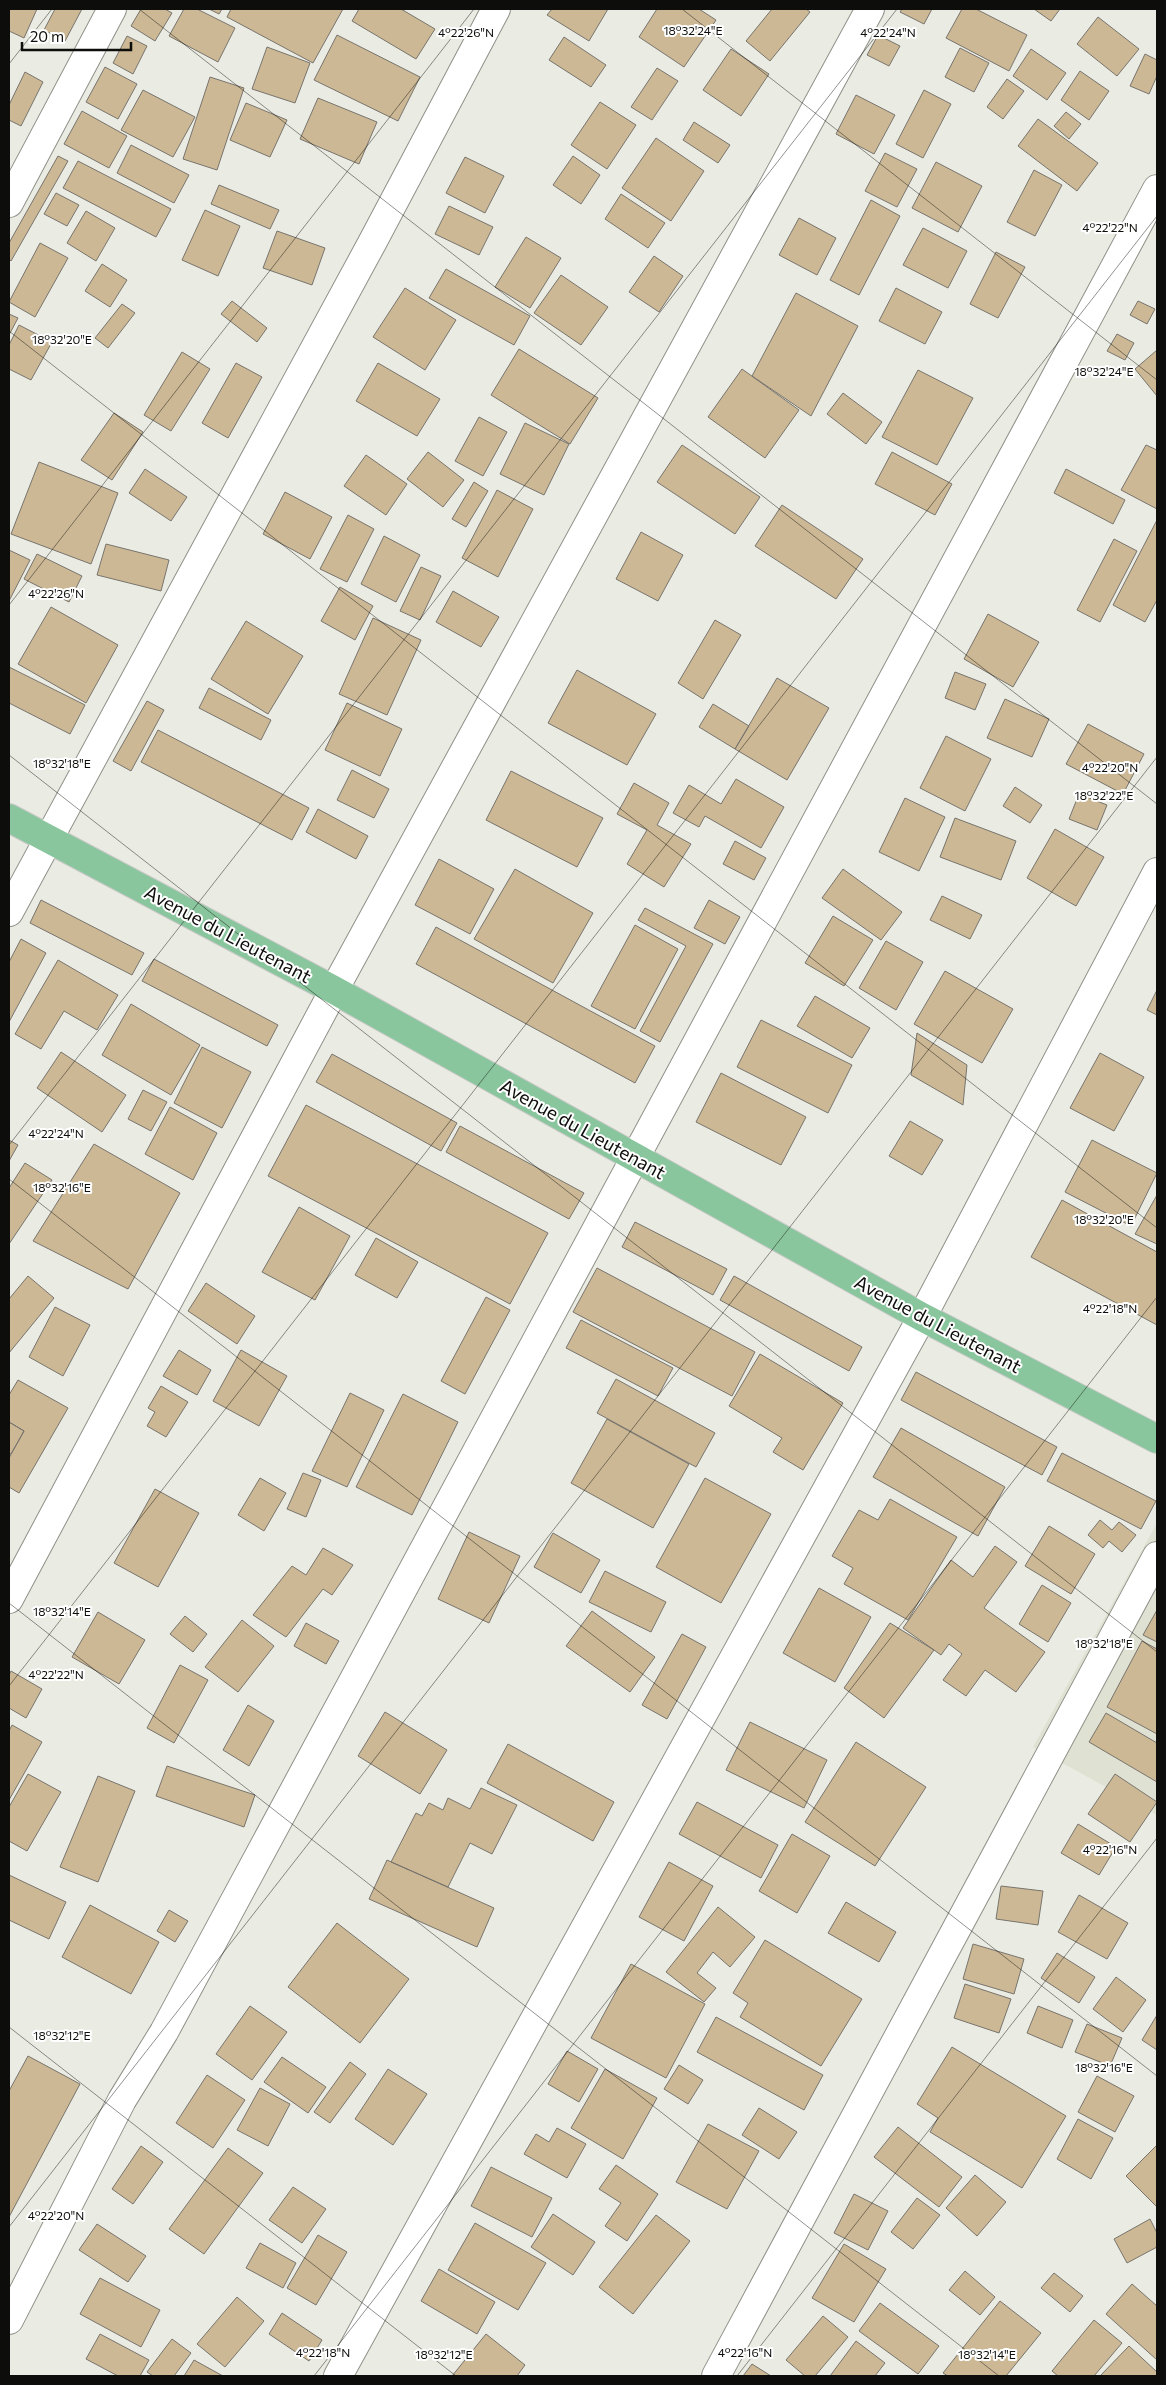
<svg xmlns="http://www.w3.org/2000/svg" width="1166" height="2385" viewBox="0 0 1166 2385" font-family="Commissioner,sans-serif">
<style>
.built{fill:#dfe2d2}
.building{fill:#ccb895;stroke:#78746d}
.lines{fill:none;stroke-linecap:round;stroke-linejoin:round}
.street-casing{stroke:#8f9189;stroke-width:30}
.secondary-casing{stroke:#8f9189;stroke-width:30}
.primary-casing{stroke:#cacac9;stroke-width:30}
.street{stroke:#fff;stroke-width:28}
.secondary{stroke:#fff;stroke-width:28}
.primary{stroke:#8ac69d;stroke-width:28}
.ticks{fill:none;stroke:#0d0e0b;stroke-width:1;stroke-opacity:0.45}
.labels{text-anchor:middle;stroke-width:4;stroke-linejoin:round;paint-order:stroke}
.street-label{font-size:19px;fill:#0d0e0b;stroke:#fff}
.ticks-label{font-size:12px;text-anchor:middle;fill:#0d0e0b;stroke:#fff;stroke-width:4;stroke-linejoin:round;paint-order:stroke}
</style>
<rect width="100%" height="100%" fill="#eaece3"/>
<path class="built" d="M1157 1523V1815L1033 1747Z"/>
<path class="building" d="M9 9H37L24 38 9 31Z
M55 9H82L65 41 44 30Z
M141 9H165L172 13 155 41 131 26Z
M184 9H197L235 28 218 62 169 36Z
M209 9H222L219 14Z
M231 9H343L313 63 227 17Z
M359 9H401L435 29 416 59 352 21Z
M552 9H608L589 41 547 15Z
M657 9H699L716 20 684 67 639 37Z
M772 9H806L810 12 770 61 746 41Z
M902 9H932L924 24 900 12Z
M962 9H976L1027 35 1009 71 946 38Z
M1034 9H1060L1051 21Z
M1098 17 1139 49 1117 76 1077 44Z
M337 35 420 77 398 121 314 80Z
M878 35 900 46 889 66 867 55Z
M127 36 147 46 133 74 113 63Z
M564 37 606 65 591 87 549 60Z
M267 47 310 63 295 103 252 89Z
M960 48 989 63 974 92 945 77Z
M731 49 769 74 741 116 703 90Z
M1031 49 1066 73 1047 100 1013 76Z
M1145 54 1157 60V76L1149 94 1130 86Z
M105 67 137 84 118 119 86 102Z
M657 68 678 81 652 120 631 107Z
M1080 71 1109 91 1089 120 1061 100Z
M25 72 43 82 21 126 9 120V105Z
M210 77 244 88 217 170 183 159Z
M1007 79 1024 91 1003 119 987 107Z
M143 90 195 117 173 157 121 130Z
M924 90 951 104 923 158 896 144Z
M856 95 895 115 874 154 836 134Z
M318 98 377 122 359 164 300 139Z
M600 102 636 125 607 169 571 145Z
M246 103 287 120 270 157 230 140Z
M82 111 127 136 109 168 64 144Z
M1066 112 1081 124 1069 139 1054 126Z
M1038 119 1098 163 1077 191 1018 146Z
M694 122 730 145 718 163 683 140Z
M656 138 704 171 671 221 622 188Z
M131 145 189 175 174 203 117 173Z
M885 153 917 169 897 207 865 191Z
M58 156 68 161 11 261 9 259V243Z
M573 156 600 175 581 204 553 185Z
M465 157 504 176 485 213 446 193Z
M78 161 171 209 156 237 63 188Z
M936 162 982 186 958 232 912 208Z
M1034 170 1062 185 1035 236 1007 222Z
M219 185 279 210 270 229 211 204Z
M56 193 79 205 67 226 44 214Z
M621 194 665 223 648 248 605 219Z
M871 200 900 216 859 295 830 280Z
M449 206 493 227 479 255 435 234Z
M205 210 240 226 218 276 182 260Z
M86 211 115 228 96 261 67 243Z
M799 218 836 238 817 275 779 255Z
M923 228 967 251 948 288 903 265Z
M277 231 325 248 312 285 263 268Z
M526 237 561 258 530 308 495 287Z
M40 243 68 258 35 317 9 302Z
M996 252 1025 267 998 318 970 304Z
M654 256 683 276 659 312 629 292Z
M102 264 127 280 110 307 85 291Z
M446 269 530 316 514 345 429 298Z
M561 275 608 307 581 345 534 313Z
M405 288 456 320 425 370 373 337Z
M896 288 942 312 925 344 879 321Z
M796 293 858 326 811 416 752 376Z
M232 301 267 328 257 342 221 314Z
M1138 301 1155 309 1147 324 1130 315Z
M122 304 135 313 108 348 95 338Z
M9 314 18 318 9 335Z
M19 325 52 342 31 380 9 369V345Z
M1117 334 1134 343 1125 360 1107 351Z
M519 349 598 398 570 444 491 395Z
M1157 350V396L1135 369Z
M182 352 210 369 171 431 144 415Z
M236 363 262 377 228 438 202 423Z
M378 363 440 399 417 436 356 401Z
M742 369 799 410 765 458 708 417Z
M918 370 973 398 937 465 882 437Z
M843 393 882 422 866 444 827 414Z
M114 413 143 432 112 480 81 460Z
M479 417 507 432 483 476 455 461Z
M525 423 569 444 544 495 500 474Z
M682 445 760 497 735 534 657 482Z
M1146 445 1157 450V509L1121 490Z
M428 452 464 480 443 507 407 479Z
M892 452 952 484 935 515 875 484Z
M366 455 407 484 386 515 344 486Z
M39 462 118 493 91 564 11 534Z
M145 469 187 497 171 521 129 493Z
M1066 469 1125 500 1113 524 1054 493Z
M474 482 488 491 466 527 452 519Z
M497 490 533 509 498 577 462 558Z
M285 492 332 517 310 559 263 534Z
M782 505 863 559 836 599 755 546Z
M348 515 374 529 347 582 320 569Z
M1157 520V600L1145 622 1113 605Z
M641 532 683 555 658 601 616 579Z
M384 536 420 555 396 602 361 584Z
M1114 539 1137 551 1100 622 1077 610Z
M106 544 169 560 161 591 97 575Z
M9 550 30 560 9 601Z
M37 554 82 576 69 602 24 579Z
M421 567 441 576 420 620 400 611Z
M340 587 373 606 355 640 321 621Z
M453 591 499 617 481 647 436 622Z
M51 607 118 645 86 703 18 664Z
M988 614 1039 642 1013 687 964 659Z
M373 618 421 640 387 715 339 694Z
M715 620 741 635 703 699 678 683Z
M246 621 303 656 268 714 211 679Z
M9 667 85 705 70 734 9 703Z
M577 670 656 714 627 765 548 723Z
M955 672 986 684 975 710 945 698Z
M777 678 829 708 787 780 735 749Z
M209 688 271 720 261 740 199 708Z
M1005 699 1049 719 1032 757 987 738Z
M147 701 164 710 131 771 113 761Z
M347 703 402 729 380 776 325 750Z
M713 704 749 726 735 749 699 727Z
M1088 724 1144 754 1123 794 1066 764Z
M158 730 309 808 292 840 141 762Z
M946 736 991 759 965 811 920 788Z
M352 770 389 789 374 818 337 800Z
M511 771 603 818 577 867 486 820Z
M736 779 784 807 761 848 705 816 699 827 673 813 689 785 721 804Z
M634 783 669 803 657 825 691 844 664 887 627 864 647 830 617 814Z
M1015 787 1042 805 1030 823 1003 806Z
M1079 794 1107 805 1097 830 1069 819Z
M905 798 945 817 919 871 879 852Z
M318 809 368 836 356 859 306 832Z
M955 818 1016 841 1001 880 940 857Z
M1055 829 1104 857 1076 906 1027 878Z
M735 841 766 858 754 880 723 864Z
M439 859 494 889 470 934 415 905Z
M515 869 593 913 553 983 474 939Z
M843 869 902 912 881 940 822 898Z
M942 896 982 915 970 939 930 920Z
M41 900 144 953 132 975 30 923Z
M709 900 740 917 725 944 694 928Z
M645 908 713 944 660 1042 640 1031 686 946 638 920Z
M833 916 873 940 844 986 805 963Z
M635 925 678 949 635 1029 591 1006Z
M436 927 655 1046 635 1083 416 964Z
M21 939 46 953 9 1022V962Z
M886 941 923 962 896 1010 859 988Z
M154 959 278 1025 267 1046 142 981Z
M58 960 118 995 97 1030 64 1011 41 1049 15 1034Z
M945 971 1013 1009 982 1063 914 1024Z
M1157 990V1015L1147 1010Z
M815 996 870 1028 852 1058 797 1026Z
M131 1004 200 1045 171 1095 102 1055Z
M761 1020 852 1065 828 1113 737 1067Z
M917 1033 967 1065 963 1105 911 1075Z
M202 1047 251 1072 222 1128 174 1103Z
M61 1052 126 1095 102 1132 37 1088Z
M1100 1053 1144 1077 1114 1131 1070 1108Z
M332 1054 457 1123 441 1151 316 1082Z
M721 1073 806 1117 781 1165 696 1122Z
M143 1090 167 1102 151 1131 128 1119Z
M306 1105 548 1233 510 1304 268 1176Z
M170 1107 217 1133 193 1180 145 1154Z
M910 1121 943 1140 922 1175 889 1156Z
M460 1126 584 1193 569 1219 446 1152Z
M9 1140 18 1145 9 1161Z
M1092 1140 1157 1173 1131 1226 1065 1192Z
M94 1144 180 1193 128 1289 33 1241Z
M25 1163 52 1180 9 1244V1188Z
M1157 1195V1244L1135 1234Z
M1062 1200 1157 1252V1325L1031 1257Z
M299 1207 350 1236 315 1300 262 1272Z
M635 1222 727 1269 713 1295 622 1247Z
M376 1238 418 1262 397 1298 355 1275Z
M597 1268 755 1352 732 1396 573 1312Z
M28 1276 54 1298 9 1353V1299Z
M734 1276 862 1347 849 1371 720 1300Z
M206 1283 255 1316 237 1344 188 1311Z
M486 1297 510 1310 465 1394 441 1381Z
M55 1307 90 1325 63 1376 29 1357Z
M581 1320 673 1368 658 1396 566 1348Z
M179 1350 211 1370 197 1395 163 1376Z
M241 1350 287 1376 259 1426 213 1401Z
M760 1354 843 1403 803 1470 773 1452 782 1438 729 1406Z
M916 1372 1057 1447 1042 1475 901 1400Z
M616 1379 715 1433 696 1467 597 1413Z
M18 1380 68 1408 19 1493 9 1487V1458L24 1431 9 1422V1395Z
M161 1386 188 1402 166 1437 147 1426 155 1412 148 1408Z
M350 1393 384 1410 347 1487 312 1471Z
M403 1394 458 1422 412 1515 356 1487Z
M607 1419 689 1464 653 1528 571 1483Z
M9 1422 24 1431 11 1454 9 1453Z
M901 1428 1005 1487 978 1536 873 1477Z
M1062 1453 1156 1501 1141 1529 1047 1481Z
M303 1473 321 1480 306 1517 287 1509Z
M260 1478 286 1493 264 1531 238 1515Z
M705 1478 771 1514 721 1603 656 1567Z
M155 1489 199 1513 158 1587 114 1563Z
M890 1499 957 1537 908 1620 844 1584 853 1568 832 1556 859 1510 878 1520Z
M1100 1520 1112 1530 1119 1522 1136 1535 1122 1552 1109 1541 1103 1548 1088 1535Z
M1049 1526 1095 1554 1071 1594 1025 1566Z
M469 1532 520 1556 489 1623 438 1599Z
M553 1533 600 1560 581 1593 534 1567Z
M995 1546 1017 1562 984 1608 1045 1652 1016 1692 985 1670 966 1696 943 1680 962 1654 949 1644 941 1655 903 1628 951 1560 973 1577Z
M323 1548 353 1565 332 1595 323 1589 286 1637 253 1615 292 1566 306 1575Z
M605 1571 666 1602 651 1632 589 1602Z
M1042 1585 1071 1603 1048 1642 1019 1624Z
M819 1588 871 1617 835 1682 783 1653Z
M1157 1610V1642L1143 1635Z
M592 1611 655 1657 630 1692 566 1646Z
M98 1612 145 1640 119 1684 72 1657Z
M185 1616 207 1634 193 1652 170 1634Z
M242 1620 274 1646 238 1692 205 1667Z
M306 1623 339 1641 326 1664 294 1646Z
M890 1623 934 1650 884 1718 844 1688Z
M682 1634 706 1647 667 1719 642 1705Z
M1142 1641 1157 1649V1734L1107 1707Z
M180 1665 208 1680 174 1743 147 1728Z
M11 1671 42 1689 26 1718 9 1708V1675Z
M248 1705 274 1721 249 1766 223 1750Z
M385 1712 447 1750 420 1794 358 1756Z
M1106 1713 1157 1743V1782L1089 1742Z
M750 1722 827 1760 804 1808 726 1770Z
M12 1725 42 1742 9 1800V1731Z
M856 1742 926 1787 875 1866 805 1822Z
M508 1744 614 1802 593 1841 487 1783Z
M167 1766 255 1795 244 1827 156 1796Z
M28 1774 61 1792 27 1851 9 1841V1807Z
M1115 1774 1157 1802 1130 1842 1088 1814Z
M98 1776 135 1791 98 1882 60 1867Z
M481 1788 517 1805 492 1854 470 1843 448 1887 391 1862 416 1813 422 1816 429 1803 443 1810 448 1798 470 1809Z
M697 1802 778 1845 761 1878 679 1834Z
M1078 1824 1116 1847 1099 1875 1061 1853Z
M792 1834 830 1856 797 1913 759 1891Z
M387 1860 494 1908 477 1947 369 1899Z
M669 1862 713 1886 684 1941 639 1917Z
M9 1875 66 1902 49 1939 9 1920Z
M1001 1886 1043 1891 1038 1925 996 1919Z
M1079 1895 1128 1923 1107 1959 1058 1932Z
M846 1902 896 1932 879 1962 828 1933Z
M90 1905 159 1942 131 1994 62 1957Z
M718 1907 755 1937 730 1967 713 1952 697 1973 716 1988 704 2002 666 1972Z
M169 1910 188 1921 175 1942 157 1931Z
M337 1923 409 1979 360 2043 288 1987Z
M765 1940 862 1999 821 2066 740 2017 748 2003 733 1993Z
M973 1944 1024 1959 1014 1994 963 1979Z
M1057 1953 1095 1977 1079 2003 1041 1978Z
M631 1964 705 2004 666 2078 591 2038Z
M1116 1977 1146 2000 1123 2032 1093 2009Z
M965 1984 1011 1999 999 2033 954 2018Z
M250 2006 287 2032 252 2080 216 2054Z
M1038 2006 1073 2020 1062 2048 1027 2033Z
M1157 2015V2050L1142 2040Z
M716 2017 823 2075 804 2110 697 2052Z
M1087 2024 1122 2038 1110 2066 1075 2052Z
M952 2047 1066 2116 1022 2188 930 2132 938 2118 917 2104Z
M567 2051 598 2069 579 2102 548 2084Z
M28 2056 80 2084 9 2217V2091Z
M282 2057 326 2087 308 2113 264 2082Z
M350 2062 366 2074 330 2123 314 2112Z
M679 2065 703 2080 688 2104 664 2089Z
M388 2069 427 2094 393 2145 355 2119Z
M605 2069 657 2098 623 2159 571 2128Z
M207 2075 245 2100 213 2148 176 2123Z
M1097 2076 1134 2096 1115 2132 1078 2112Z
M260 2088 290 2104 268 2146 237 2130Z
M759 2108 797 2132 779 2159 742 2135Z
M1078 2119 1113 2138 1091 2179 1057 2159Z
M708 2124 759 2151 727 2209 676 2182Z
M898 2127 962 2177 939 2207 874 2157Z
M557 2128 586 2144 567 2178 524 2154 536 2134 549 2142Z
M1157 2145V2207L1126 2176Z
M141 2146 163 2162 133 2204 112 2189Z
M228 2148 263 2173 204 2254 169 2229Z
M616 2165 658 2194 627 2241 605 2226 621 2203 599 2189Z
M491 2167 552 2198 532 2237 471 2206Z
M975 2175 1006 2202 977 2236 946 2208Z
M293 2187 326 2209 302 2243 269 2220Z
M854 2194 888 2211 868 2250 834 2233Z
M917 2198 940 2215 913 2249 891 2232Z
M553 2214 595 2242 573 2275 531 2247Z
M656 2215 690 2241 633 2314 599 2287Z
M1150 2219 1157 2233V2247L1127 2263 1114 2239Z
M475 2223 546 2263 518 2310 448 2270Z
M97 2224 146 2256 128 2282 79 2250Z
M318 2235 347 2252 316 2305 287 2288Z
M260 2243 296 2263 283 2288 246 2268Z
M844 2244 886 2269 854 2322 812 2298Z
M439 2269 495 2302 477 2334 421 2301Z
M965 2271 995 2297 980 2315 949 2290Z
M1054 2273 1083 2296 1070 2312 1041 2288Z
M100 2278 160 2310 141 2347 80 2314Z
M1132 2284 1157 2306V2360L1106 2314Z
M237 2297 264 2321 225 2367 197 2344Z
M1000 2301 1041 2333 1006 2376H948L943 2373Z
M880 2303 939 2346 918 2374 859 2331Z
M282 2313 322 2340 309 2361 269 2334Z
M823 2316 848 2337 815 2376H805L786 2360Z
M1094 2320 1122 2343 1094 2376H1058L1052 2371Z
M100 2334 149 2360 140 2376H118L86 2359Z
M486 2334 525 2365 517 2376H452Z
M172 2339 191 2353 174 2376H153L147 2372Z
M856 2341 885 2363 875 2376H830Z
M1129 2346 1157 2372V2376H1100Z
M194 2360 223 2376H184Z
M752 2364 771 2376H743Z"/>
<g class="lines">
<g class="street-casing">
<path id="street" d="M9 912 372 243 496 9
M9 1599 334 990 870 9
M9 2320 122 2100 164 2032 1157 189
M338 2376 922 1317 1157 872
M716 2376 1157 1556"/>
</g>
<g class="secondary-casing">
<path id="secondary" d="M9 203 112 9"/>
</g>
<g class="primary-casing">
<path id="primary" d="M9 818 334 990 922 1317 1157 1439"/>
</g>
<use href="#street" class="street"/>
<use href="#secondary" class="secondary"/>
<use href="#primary" class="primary"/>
</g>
<path class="ticks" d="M139 9 1157 804M682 9 1157 380M9 64 52 9M9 331 1157 1228M9 605 474 9M9 755 1157 1652M9 1145 897 9M9 1179 1157 2076M9 1603 999 2376M9 1686 1157 216M9 2027 456 2376M9 2227 1157 757M314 2376 1157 1297M737 2376 1157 1838"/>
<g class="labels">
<g class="street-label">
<text transform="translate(228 934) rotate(28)" y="7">Avenue du Lieutenant</text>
<text transform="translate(583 1129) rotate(29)" y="7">Avenue du Lieutenant</text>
<text transform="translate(938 1324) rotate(28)" y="7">Avenue du Lieutenant</text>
</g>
</g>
<g class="ticks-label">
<text x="693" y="35">18°32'24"E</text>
<text x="466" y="37">4°22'26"N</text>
<text x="888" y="37">4°22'24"N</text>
<text x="1110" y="232">4°22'22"N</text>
<text x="62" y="344">18°32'20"E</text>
<text x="1104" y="376">18°32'24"E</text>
<text x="56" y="598">4°22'26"N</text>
<text x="62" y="768">18°32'18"E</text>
<text x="1110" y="772">4°22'20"N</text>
<text x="1104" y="800">18°32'22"E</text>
<text x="56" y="1138">4°22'24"N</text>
<text x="62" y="1192">18°32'16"E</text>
<text x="1104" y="1224">18°32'20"E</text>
<text x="1110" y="1313">4°22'18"N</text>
<text x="62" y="1616">18°32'14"E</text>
<text x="1104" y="1648">18°32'18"E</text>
<text x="56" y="1679">4°22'22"N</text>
<text x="1110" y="1854">4°22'16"N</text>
<text x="62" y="2040">18°32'12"E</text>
<text x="1104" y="2072">18°32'16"E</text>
<text x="56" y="2220">4°22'20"N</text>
<text x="323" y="2357">4°22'18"N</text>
<text x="745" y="2357">4°22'16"N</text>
<text x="444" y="2359">18°32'12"E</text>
<text x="987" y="2359">18°32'14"E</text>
</g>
<rect width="1166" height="2385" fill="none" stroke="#0d0e0b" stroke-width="20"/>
<path d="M22 42v8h109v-8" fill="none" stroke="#0d0e0b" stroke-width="2.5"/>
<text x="30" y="42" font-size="15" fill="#0d0e0b" stroke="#ffffff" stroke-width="4" paint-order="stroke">20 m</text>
</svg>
